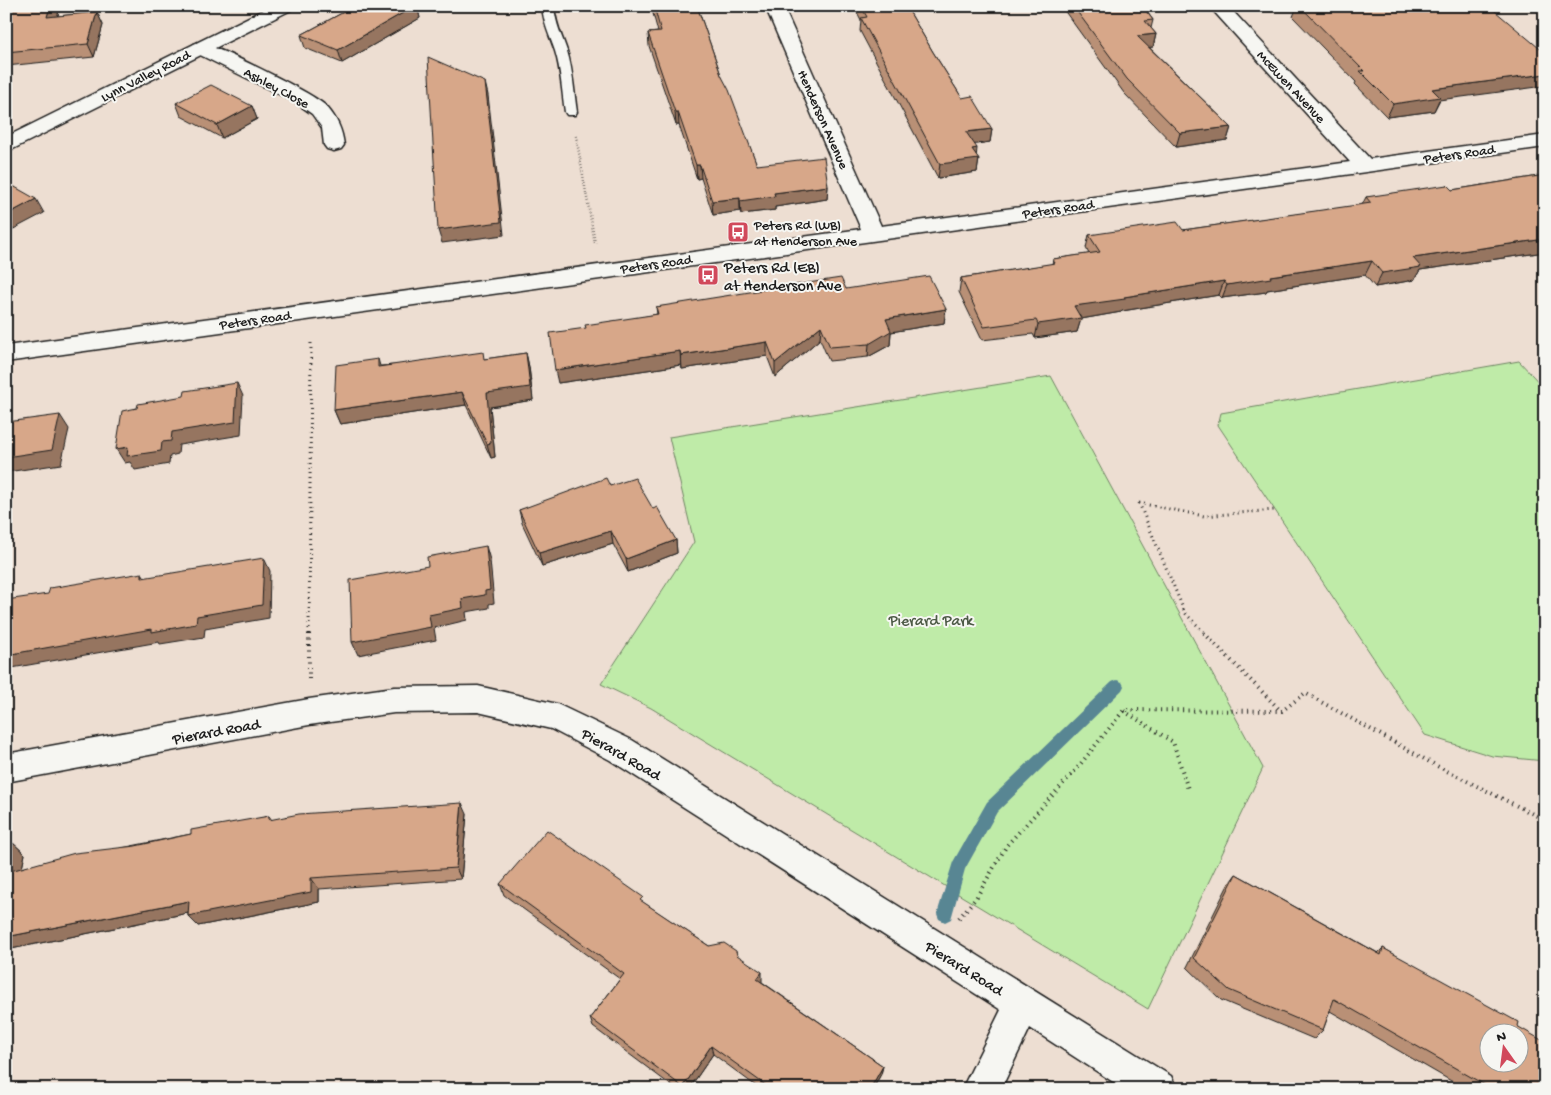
<svg xmlns="http://www.w3.org/2000/svg" width="1551" height="1095" viewBox="0 0 1551 1095" font-family="'Gochi Hand',sans-serif">
<style>
.green{fill:#bfeba8;stroke:#6e8462}
.lines{fill:none;stroke-linecap:round;stroke-linejoin:round}
.stream{fill:#598693;fill-rule:evenodd}
.service-casing{stroke:#1c1c1c;stroke-width:3}
.minor-casing{stroke:#1c1c1c;stroke-width:3}
.tertiary-casing{stroke:#1c1c1c;stroke-width:3}
.path-far2{stroke:#1c1c1c;stroke-width:2.5;stroke-dasharray:0.5 2.5;stroke-linecap:butt}
.path-far1{stroke:#1c1c1c;stroke-width:3;stroke-dasharray:1 4;stroke-linecap:butt}
.path{stroke:#1c1c1c;stroke-width:4;stroke-dasharray:1 4.5;stroke-linecap:butt}
.service{fill:#f6f6f2;fill-rule:evenodd}
.minor{fill:#f6f6f2;fill-rule:evenodd}
.tertiary{fill:#f6f6f2;fill-rule:evenodd}
.wall{fill:#b99076;stroke:#1c1c1c}
.shaded-wall{fill:#967560;stroke:#1c1c1c}
.building{fill:#d7a789;stroke:#1c1c1c;fill-rule:evenodd}
.labels{text-anchor:middle;stroke-width:4;stroke-linejoin:round;paint-order:stroke}
.far-street-label{font-size:14px;fill:#1c1c1c;stroke:#f6f6f2}
.far-poi-label{font-size:14px;fill:#1c1c1c;stroke:#f6f6f2;text-anchor:start}
.poi-label{font-size:16px;fill:#1c1c1c;stroke:#f6f6f2;text-anchor:start}
.park-label{font-size:16px;fill:#4d5a46;stroke:#f6f6f2}
.street-label{font-size:16px;fill:#1c1c1c;stroke:#f6f6f2}
</style>
<rect width="100%" height="100%" fill="#edded2"/>
<filter id="ink" filterUnits="userSpaceOnUse"><feTurbulence type="fractalNoise" baseFrequency=".02" numOctaves="2"/><feDisplacementMap in="SourceGraphic" scale="10" xChannelSelector="R" yChannelSelector="G"/><feConvolveMatrix kernelMatrix="1 2 1 2 8 2 1 2 1" color-interpolation-filters="sRGB"/></filter>
<g filter="url(#ink)">
<path class="green" d="M1519 361 1545 389V761L1492 756 1425 735 1218 425 1221 413Z
M1051 376 1263 768 1148 1009 651 708 601 684 694 542 669 437Z"/>
<g class="lines">
<path class="stream" d="M1117 680 1122 682 1124 686 1122 690 997 812 965 869 951 919 945 922 939 919 937 914 953 862 987 802 1112 682Z"/>
<g class="service-casing">
<path id="service" d="M542 6H554C556 26 561 33 567 51 573 70 574 92 577 112L575 115H567L565 112C562 92 561 70 555 51 549 33 544 26 542 6Z"/>
</g>
<g class="minor-casing">
<path id="minor" d="M765 6H783L881 226 1350 162 1209 6H1228L1370 159 1545 135V147L6 362V346L861 229Z
M200 43C219 47 315 94 327 107 337 119 342 129 344 145L341 149 334 151 327 149 324 145 322 128 312 114 295 102 194 52 191 48 194 44Z
M478 686 557 704 632 740 1171 1076 1177 1089H1124L1030 1028 1001 1089H962L1001 1010 610 760 551 729 478 712 394 713 309 725 6 782V754L309 699 394 687Z"/>
</g>
<g class="tertiary-casing">
<path id="tertiary" d="M271 6H294L291 10 13 149 6 151V137Z"/>
</g>
<path class="path-far2" d="M576 136 595 243"/>
<path class="path-far1" d="M1139 503 1185 613 1206 634
M1139 503 1204 516 1274 510
M309 634 311 340"/>
<path class="path" d="M1204 633 1281 711
M309 679V633
M1124 711 1173 742 1188 789
M959 918 976 898 1007 845 1074 772 1124 710 1282 711 1305 693 1437 766 1545 820"/>
<use href="#service" class="service"/>
<use href="#minor" class="minor"/>
<use href="#tertiary" class="tertiary"/>
</g>
<path class="wall" d="M6 6H60L58 16 97 12 103 25 94 57 6 66Z
M355 6H417L420 18 342 63 305 48 301 35Z
M651 6H697L721 75 757 165 828 186 827 199 775 207V210L741 214 740 211 713 215 701 178 697 179 679 125H676L649 46 648 33 658 32Z
M854 6H906L933 52 962 98 992 129 990 142 974 144 976 155 979 159 977 172 938 178 860 31 861 20Z
M1061 6H1149L1148 13 1153 20 1151 28 1156 34 1153 47H1149L1231 127 1227 140 1176 147 1124 93Z
M1297 6H1489L1434 111 1387 117 1355 84 1356 82 1293 17Z
M176 103 252 106 257 119 222 138 181 116Z
M1545 175V252L1420 270 1414 280 1375 287 1365 275 1267 290 1266 292 1222 298 1219 295 1122 311 1121 312 1081 319 1077 332 1035 338 1033 334 982 340 959 292 961 278 1052 264 1053 259 1089 254 1086 248 1089 235 1183 230 1362 205 1366 197 1452 190Z
M846 289 946 309 944 323 891 332 890 345 868 357 829 361 820 339 775 377 767 356 682 369 681 365 558 383 586 328 657 314 656 307Z
M526 353 529 367 533 400 490 407 495 457 491 458 466 405 340 424 334 410 378 359 380 366 485 359Z
M610 486 653 509 676 540 677 553 628 572 613 544 542 566 522 523 519 510Z
M467 814 461 879 319 889V902L198 926 188 916V913L6 950 13 843 25 854 22 868 191 834 269 816 272 820Z
M1236 874 1378 953 1383 948 1517 1026 1545 1089H1465L1330 1011 1323 1030 1314 1039 1221 1000 1187 967 1228 885Z
M500 884 644 903 709 946 737 955 762 982 883 1066 881 1074 873 1089H760L713 1054 689 1089H676L593 1027 590 1018 620 979 504 895Z"/>
<path class="shaded-wall" d="M50 6H60L54 30 47 17Z
M415 6H417L420 18 342 63 338 50Z
M1138 6H1149L1147 14Z
M97 12 103 25 94 57 88 44Z
M1156 34 1153 47 1134 49 1137 36Z
M1545 74V86L1439 100 1434 111 1387 117 1393 104 1432 89Z
M485 82 488 95 504 235 442 243 438 230Z
M252 106 257 119 222 138 217 125Z
M675 112H678L679 125H676Z
M1231 127 1227 140 1176 147 1180 133Z
M992 129 990 142 964 146 966 132Z
M977 148 976 159H979L977 172 938 178 940 164 972 149Z
M696 165H700L701 178 697 179Z
M828 186 827 199 775 207V210L741 214 740 201 774 193Z
M740 198V211L713 215 712 201Z
M36 199 44 213 6 233V215Z
M1545 239V252L1420 270 1414 280 1375 287 1382 273 1413 258Z
M1372 261 1365 275 1267 290 1266 292 1222 298 1227 285 1270 276Z
M1224 281 1219 295 1122 311 1121 312 1081 319 1077 332 1035 338 1038 324 1074 306 1124 297Z
M946 309 944 323 891 332 890 345 868 357 869 344 886 319Z
M821 326 820 339 775 377V363Z
M767 342V356L682 369 681 355Z
M680 351 681 365 558 383 555 370Z
M526 353 529 367 533 400 490 407 495 457 491 458 487 444V393Z
M237 383 243 396 241 435 179 445 178 454 170 456 169 464 135 470 130 462 125 463 116 449 162 442 172 432Z
M462 392 466 405 340 424 334 410Z
M60 415 69 429 61 464 7 472 6 471V457Z
M611 531 613 544 542 566 539 553Z
M676 540 677 553 628 572 626 559Z
M486 546 490 560 494 603 489 604V608L466 612 467 620 434 628 436 640 358 655 352 642 429 615 462 599Z
M264 558 270 571 269 618 205 629 204 637 160 644 159 642 6 669V655L197 616Z
M142 573 151 586 142 578Z
M462 803 467 814 461 879 456 868Z
M13 843 25 854 19 883 7 872Z
M311 878 319 889V902L198 926 188 916Z
M189 901 198 911 6 950V937Z
M762 972V982L758 988 757 979Z
M711 1046 713 1054 689 1089H683V1087Z
M883 1066 881 1074 873 1089H870Z"/>
<path class="building" d="M6 6H50L47 17 97 12 88 44 6 52Z
M355 6H415L338 50 301 35Z
M654 6H697L721 75 729 90 757 165 824 157 828 186 774 193 775 196 740 201V198L712 201 700 165H696L678 112H675L648 33 661 32Z
M861 6H906L933 52 962 98 972 96 992 129 966 132 977 148 972 149 979 159 940 164 861 18 867 17Z
M1073 6H1142L1153 20 1145 21 1156 34 1137 36 1231 127 1180 133 1127 79Z
M1300 6H1489L1545 53V74L1432 89 1440 97 1393 104 1360 71H1364Z
M428 57 485 82 501 222 438 230Z
M211 85 252 106 217 125 176 103Z
M1545 175V239L1413 258 1421 267 1382 273 1372 261 1270 276 1271 278 1227 285 1224 281 1124 297 1125 299 1074 306 1081 318 1038 324 1036 320 984 327 961 278 1055 263 1053 259 1100 252 1089 235 1177 222 1183 230 1371 203 1366 197 1447 185 1452 190Z
M6 182 36 199 6 215Z
M929 276 946 309 886 319 891 331 869 344 830 347 821 326 775 363 767 342 681 355 680 351 555 370 550 333 586 328 585 325 658 314 656 307 775 288 841 278 846 289Z
M483 352 484 359 526 353 530 387 487 393 491 443 487 444 462 392 334 410 336 365 378 359V367Z
M237 383 235 422 172 432 171 441 162 442 161 451 127 456 128 447 116 449 122 411 137 408 138 404 184 396 185 391Z
M60 415 52 450 6 457V425L7 422Z
M606 478 610 486 635 478 653 509 657 507 676 540 626 559 611 531 539 553 519 510Z
M486 546 490 590 485 591V595L462 599 463 608 429 615 431 627 352 642 350 580 428 566 427 557Z
M264 558 262 605 197 616 196 624 152 632V629L6 655V600L48 594 50 588 142 573V578Z
M462 803 456 868 311 878V892L188 916 189 901 6 937V844L13 843 7 872 75 853 135 846 191 834V830L269 816V820L299 814Z
M547 830 643 897 640 900 709 946 724 943 736 951 737 955 762 972 757 979 883 1066 870 1089H771L711 1046 683 1087 590 1018 624 974 500 884Z
M1236 874 1381 955 1383 948 1518 1022 1517 1026 1545 1042V1089H1492L1334 999 1323 1030 1229 990 1194 958ZM1488 1032H1518V1062H1488Z"/>
</g>
<defs>
<g id="bus-square" transform="scale(1.125)"><rect x="-9" y="-9" width="18" height="18" rx="4" fill="#d1495b" stroke="#f6f6f2"/><path d="M-5-6H5V4H4V6H2V4H-2V6H-4V4H-5ZM-3.5-4V0h7V-4ZM-3.5 1.2v1.5H-2V1.2ZM2 1.2v1.5H3.5V1.2Z" fill="#fff"/></g>
</defs>
<g fill-rule="evenodd">
<use href="#bus-square" x="738" y="232"/>
<use href="#bus-square" x="708" y="275"/>
</g>
<g class="labels">
<g class="far-street-label">
<text transform="translate(145 75) rotate(-27)" y="5">Lynn Valley Road</text>
<text transform="translate(1292 86) rotate(47)" y="5">McEwen Avenue</text>
<text transform="translate(277 87) rotate(28)" y="5">Ashley Close</text>
<text transform="translate(824 119) rotate(66)" y="5">Henderson Avenue</text>
<text transform="translate(1459 153) rotate(-8)" y="5">Peters Road</text>
<text transform="translate(1058 208) rotate(-8)" y="5">Peters Road</text>
<text transform="translate(656 263) rotate(-8)" y="5">Peters Road</text>
<text transform="translate(255 319) rotate(-8)" y="5">Peters Road</text>
</g>
<g class="far-poi-label">
<text x="754" y="229">Peters Rd (WB)<tspan x="754" dy="16">at Henderson Ave</tspan></text>
</g>
<g class="poi-label">
<text x="724" y="272">Peters Rd (EB)<tspan x="724" dy="18">at Henderson Ave</tspan></text>
</g>
<g class="park-label">
<text x="931" y="625">Pierard Park</text>
</g>
<g class="street-label">
<text transform="translate(216 730) rotate(-10)" y="6">Pierard Road</text>
<text transform="translate(622 753) rotate(30)" y="6">Pierard Road</text>
<text transform="translate(965 967) rotate(32)" y="6">Pierard Road</text>
</g>
</g>
<rect width="1551" height="1095" fill="none" stroke="#f6f6f2" stroke-width="25"/>
<rect x="12" y="12" width="1526" height="1070" fill="none" stroke="#1c1c1c" stroke-width="2" filter="url(#ink)"/>
<g transform="translate(1504 1048) rotate(346)"><circle r="24" fill="#f6f6f2" stroke="#9f9f9c"/>
<path d="M0-4L9 19L0 12L-9 19Z" fill="#d1495b"/>
<text y="-8" font-size="14" font-weight="bold" text-anchor="middle" fill="#1c1c1c">N</text>
</g>
</svg>
